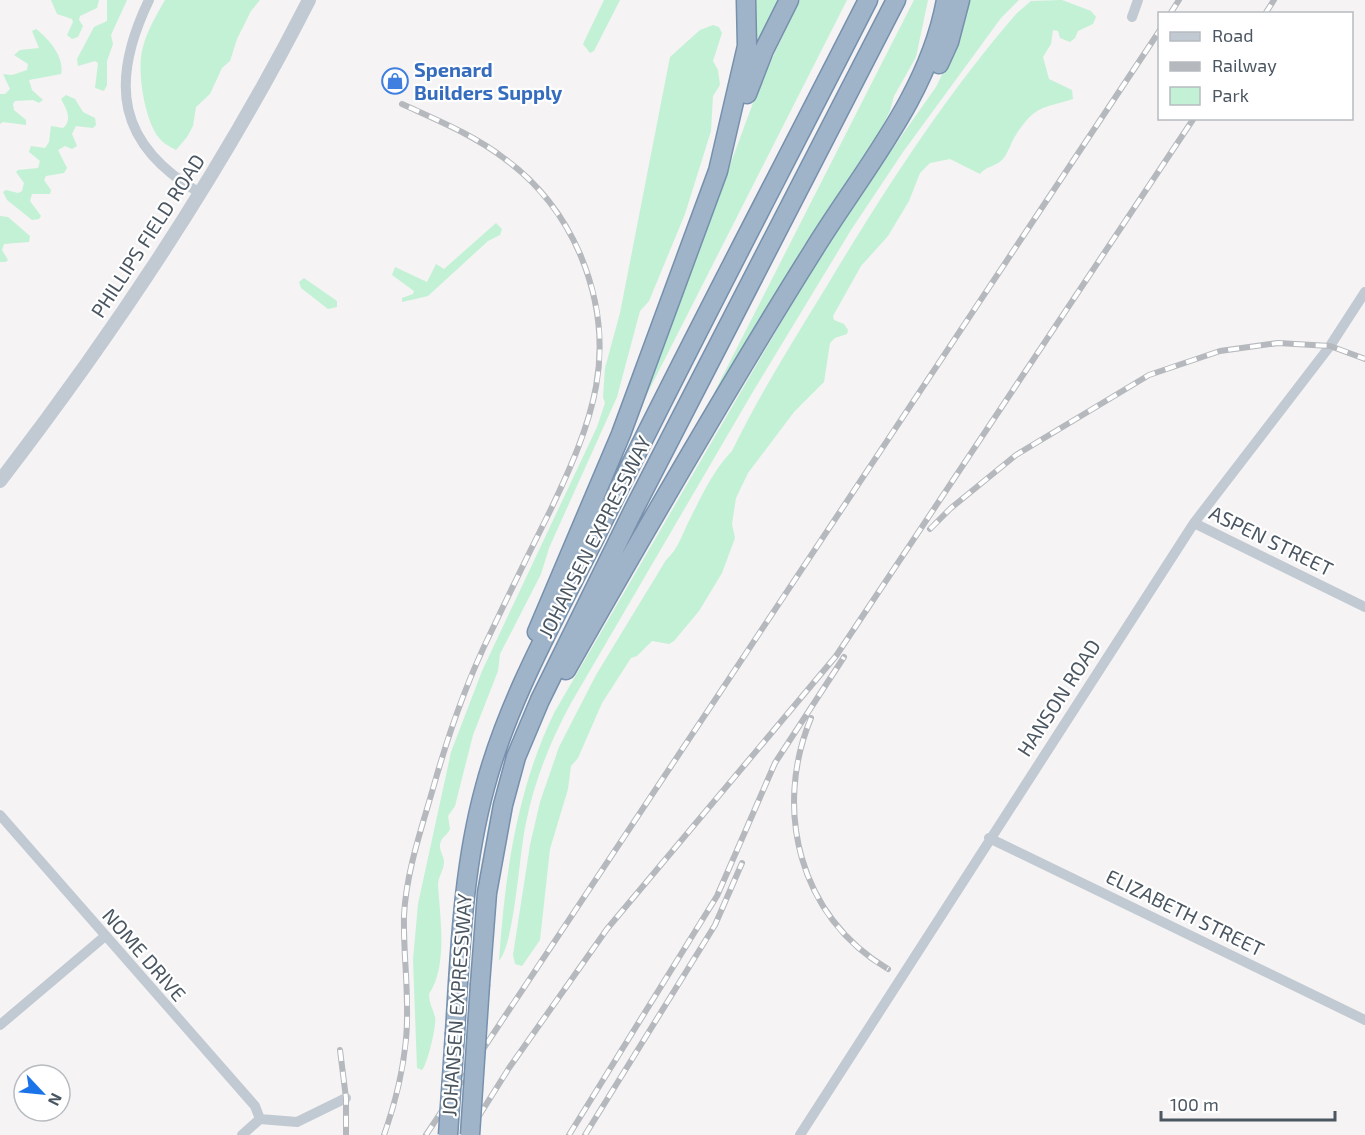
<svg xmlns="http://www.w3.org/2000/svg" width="1365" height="1135" viewBox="0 0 1365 1135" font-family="'Exo 2',sans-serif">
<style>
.green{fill:#c3f1d5}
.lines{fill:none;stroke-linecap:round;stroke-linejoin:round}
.trunk-casing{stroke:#7690ad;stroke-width:21}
.minor{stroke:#c1cad2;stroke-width:10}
.tertiary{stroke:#c1cad2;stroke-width:14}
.trunk{stroke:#9fb4c9;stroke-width:18}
.rail-casing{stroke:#b5b8bd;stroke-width:6}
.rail{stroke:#fff;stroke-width:4;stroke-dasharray:11;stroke-linecap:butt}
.trunk-bridge-casing{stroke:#7690ad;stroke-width:21;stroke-linecap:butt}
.trunk-bridge{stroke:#9fb4c9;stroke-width:18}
.labels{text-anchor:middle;stroke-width:4.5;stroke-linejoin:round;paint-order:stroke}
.shop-label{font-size:20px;font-weight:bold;fill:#366cbe;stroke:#fff;text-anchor:start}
.street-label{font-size:20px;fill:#4a5661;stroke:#fff}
</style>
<rect width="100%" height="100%" fill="#f5f3f3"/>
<path class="green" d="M51 0H99L97 8 80 16 79 20 83 26 78 37 72 39 67 35 73 22 72 19 57 14Z
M107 0H127L111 35 113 44 107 61V85L104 91 95 88 98 63 95 61 78 66 77 59 94 27 107 21Z
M165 0H260L251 11 237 39 230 61 222 68 210 94 196 107 193 126 187 137 176 150C171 147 164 144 160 139 145 123 137 72 142 51 146 32 156 16 165 0Z
M604 0H620L594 51 590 53 583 44Z
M754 0H782L752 53Z
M800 0H847L641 406 760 84Z
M914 0H928L916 57 894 96 890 111 866 157 700 426 716 389Z
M969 0H1019L1001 18 903 152 851 230 751 395 571 703C551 740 534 781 526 823 519 853 515 942 499 961 505 875 516 792 554 713L796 297 857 199 936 87 957 44Z
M1062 0 1091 11 1096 17 1093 24 1078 31 1075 38 1070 42 1060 38 1058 31 1053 30 1051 44 1043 57 1049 79 1072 90 1073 99C1040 109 1034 106 1014 138 1010 145 1008 153 1003 159 997 166 986 166 980 174L950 159 930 163 920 173 909 201 888 236 861 266 833 316 834 320 844 324 848 330 847 334 835 338 830 343 824 382 794 412 748 473 736 498 732 524 735 538 722 573 699 611 674 641 669 644 652 641 637 656 631 658 602 703 578 758 571 766 568 789 550 849 540 940 522 966 515 964 513 955 530 845 540 802 559 747 596 675 666 560C679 548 682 534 690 519 701 497 714 469 732 451 759 395 792 343 825 289 882 194 944 97 1017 13L1031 1Z
M713 25 719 27 722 33 713 61 718 70 720 85 713 96 711 131 685 214 649 301 640 311 617 397 549 548 541 574 500 654 498 671 473 735 455 806 448 816 450 829C447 836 442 836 440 844 439 850 444 856 444 862 444 870 438 877 438 885 440 917 448 966 429 994 429 1003 433 1009 435 1017 437 1025 427 1066 422 1070L417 1068 413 960 418 904 451 752 482 671 597 427 605 403 603 397 605 368 620 313 670 57 700 30Z
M36 29C48 38 65 57 61 74L29 80 32 90 43 100 39 103 33 100 15 101 13 104 14 110 26 120V125L3 122 0 124V94H5L10 89 3 74 12 75 27 70 28 64 14 55 20 50 39 48 32 31Z
M66 95 75 99 83 112 95 118 96 125 93 128 76 126 72 134 77 146 72 149 65 146 58 150 67 168 64 173 46 176 44 180 51 190 50 194H32L30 201 41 216 39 219 32 220 7 200 3 192 6 190 18 193 22 191 24 183 16 172 18 170 38 168 40 161 29 152 31 146 45 148 49 142 51 126 63 128C73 120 66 108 61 99Z
M0 216 8 217 30 236 29 242 4 244 2 250 8 260 6 262H0Z
M496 223 502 229 500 235 488 241 428 296 402 302V298L413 294 414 291 392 275 395 267 427 282 436 264 444 269Z
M304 278 337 301V307L328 309 301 288 299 282Z"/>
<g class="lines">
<g class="trunk-casing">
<path id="trunk" d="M939 64 949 42 960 0
M747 94 764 50 789 0
M537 632 621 434 718 171 747 46 746 0
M566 670C646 529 727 388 813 251 862 171 929 95 946 0
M480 984 487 893 503 805 516 757 540 700 634 509 896 0
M455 1033C460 951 463 867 485 787 510 693 562 606 604 519 689 345 780 173 868 0"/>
</g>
<path class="minor" d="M149 0C109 83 117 145 200 193
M1132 17 1138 0
M1194 523 1365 607
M0 815 255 1106 260 1119
M989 838 1365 1020
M0 1025 104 937
M242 1135 260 1119 297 1122 346 1098
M800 1135 1194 523 1330 346 1365 292"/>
<path class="tertiary" d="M0 481C116 330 222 171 309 0"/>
<use href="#trunk" class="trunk"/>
<g class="rail-casing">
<path id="rail" d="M1170 14 1179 0
M1265 14 1274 0
M930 529 951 508 1016 455 1149 375 1220 351 1278 343 1330 346 1365 359
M811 718C773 809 799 917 888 969
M340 1050 346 1098V1135
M384 1135C395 1104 403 1072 406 1039 410 998 403 956 404 916 406 872 422 827 434 785 449 732 467 681 491 632 510 592 530 551 550 511 592 423 621 351 580 254 564 217 538 183 505 159 474 135 437 120 402 104
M426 1135 1160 30
M467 1135 509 1068 607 929 836 656 1194 118
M569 1135 717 896 775 763 844 657
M585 1135 715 925 742 863"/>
</g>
<use href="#rail" class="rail"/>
<g class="trunk-bridge-casing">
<path id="trunk-bridge" d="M448 1135 455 1033
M470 1135 480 984"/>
</g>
<use href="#trunk-bridge" class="trunk-bridge"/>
</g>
<defs>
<g id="shop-ring" transform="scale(1.35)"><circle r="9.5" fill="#fff" stroke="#3f7fe0" stroke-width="1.5"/><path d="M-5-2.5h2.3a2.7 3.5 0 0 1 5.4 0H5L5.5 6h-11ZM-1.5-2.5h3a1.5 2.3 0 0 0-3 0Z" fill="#3f7fe0"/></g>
</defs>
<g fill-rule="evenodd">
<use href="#shop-ring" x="395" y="81"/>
</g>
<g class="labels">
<g class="shop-label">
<text x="414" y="77">Spenard<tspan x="414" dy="23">Builders Supply</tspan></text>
</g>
<g class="street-label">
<text transform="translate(148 236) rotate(-57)" y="7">PHILLIPS FIELD ROAD</text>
<text transform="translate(595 537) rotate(-63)" y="7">JOHANSEN EXPRESSWAY</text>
<text transform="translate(1271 541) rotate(26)" y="7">ASPEN STREET</text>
<text transform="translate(1059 698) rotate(-57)" y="7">HANSON ROAD</text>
<text transform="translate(1185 913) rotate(26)" y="7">ELIZABETH STREET</text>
<text transform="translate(144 955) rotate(49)" y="7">NOME DRIVE</text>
<text transform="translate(457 1005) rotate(-86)" y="7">JOHANSEN EXPRESSWAY</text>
</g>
</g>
<rect x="1158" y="12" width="195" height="108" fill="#ffffff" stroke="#b7bbc0" stroke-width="1.5"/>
<rect x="1170" y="32" width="30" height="9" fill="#c1cad2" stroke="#b7bbc0" stroke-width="1.5"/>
<text x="1212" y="42" font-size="18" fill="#4a5661">Road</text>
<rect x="1170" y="62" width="30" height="9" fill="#b5b8bd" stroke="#b7bbc0" stroke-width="1.5"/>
<text x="1212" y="72" font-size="18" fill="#4a5661">Railway</text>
<rect x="1170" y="87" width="30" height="18" fill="#c3f1d5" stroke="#b7bbc0" stroke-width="1.5"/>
<text x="1212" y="102" font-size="18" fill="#4a5661">Park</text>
<g transform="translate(42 1093) rotate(116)"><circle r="28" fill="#ffffff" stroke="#b7bbc0" stroke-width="1.5"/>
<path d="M0-4.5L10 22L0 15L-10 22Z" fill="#1a73e8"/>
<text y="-9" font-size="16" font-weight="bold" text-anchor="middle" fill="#4a5661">N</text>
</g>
<path d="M1161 1111v9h174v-9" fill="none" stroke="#4a5661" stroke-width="3"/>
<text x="1170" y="1111" font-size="18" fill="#4a5661" stroke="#ffffff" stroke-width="4.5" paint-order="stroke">100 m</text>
</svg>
